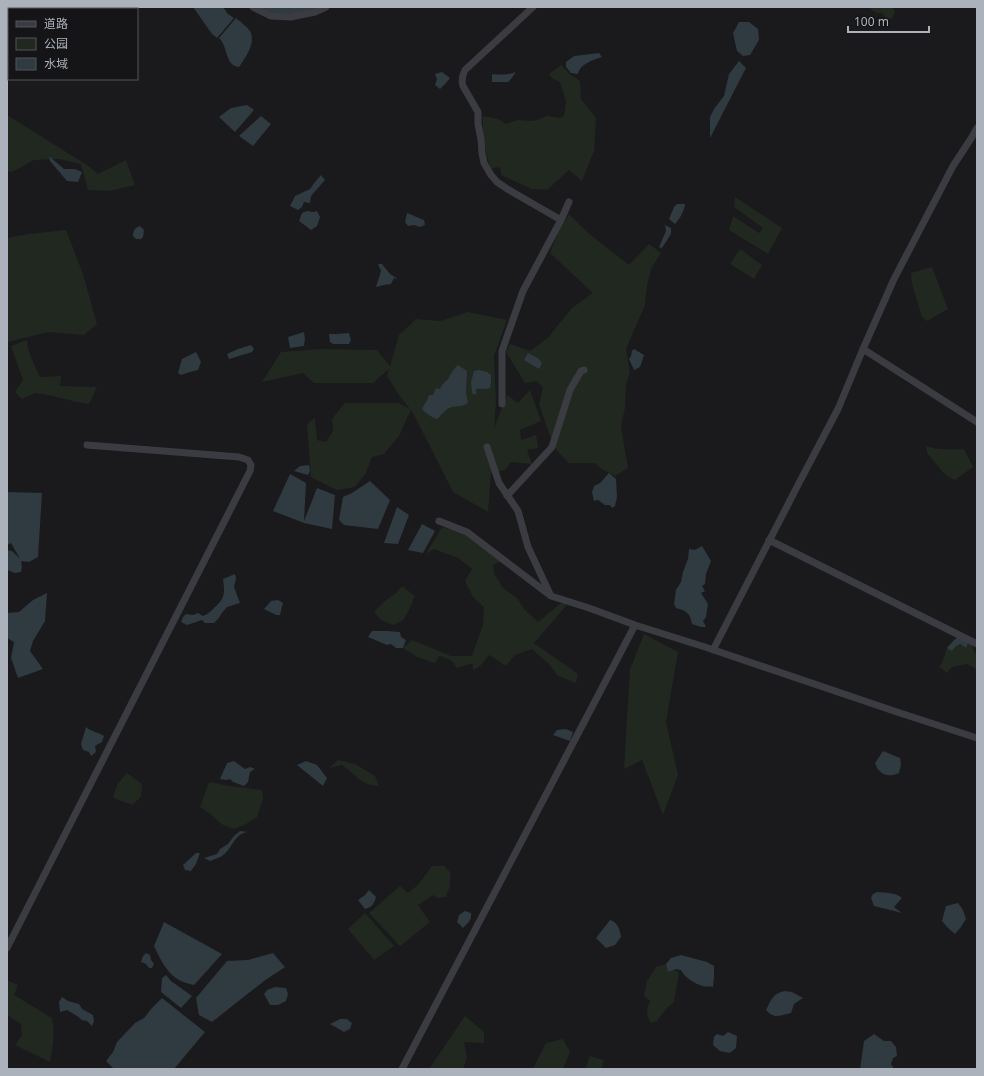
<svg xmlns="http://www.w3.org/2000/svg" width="984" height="1076" viewBox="0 0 984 1076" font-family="'Noto Sans','Noto Sans SC',sans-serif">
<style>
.green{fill:#202820}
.water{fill:#2f3a41}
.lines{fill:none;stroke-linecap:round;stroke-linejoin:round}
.minor{stroke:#3b3c42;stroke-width:7}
</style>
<rect width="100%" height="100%" fill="#1a1a1c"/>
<path class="green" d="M872 7H892L895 12 892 19 886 18 882 13H877L870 9Z
M561 65 571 75 580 81 581 99 596 118 594 151 582 181 569 170 547 190 532 189 501 175 500 167 491 169C485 152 482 134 483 116L498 119 506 124 518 120 530 121 538 120 547 116 560 118 564 116 566 101 560 82 553 79 549 74Z
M7 115 87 165 98 174 126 160 135 185 110 191 88 190 81 164 59 159 34 160 12 172 7 171Z
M735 197 782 228 768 254 729 230 733 216 759 233 763 228 734 207Z
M569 214 587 232 629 265 649 244 661 253 651 269 647 285 645 305 626 349 630 372 626 385 625 407 621 427 628 468 615 476 602 469 595 463H569L557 451 549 433 539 404 543 388 537 381 525 383 506 352 510 344 530 351 549 337 554 330 572 308 593 293 550 253 558 233Z
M66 230 83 274 97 324 84 335 49 332 7 342V238L28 234Z
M740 249 762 265 754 279 730 264Z
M932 267 948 309 927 321 922 317 912 284 911 273Z
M468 312 507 320 494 356 496 403 494 428 507 395 518 403 530 390 541 421 520 430 521 440 536 435 538 448 527 450 532 464 511 462 505 470 497 472 492 460 488 512 453 492 413 413 411 410 399 436 384 454 372 457 366 473 355 487 337 490 311 477 307 424 315 418 317 440 326 442 333 431 332 419 345 403H398L410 409 399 395 387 376 389 369 373 383H314L303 373 262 382 281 352 322 349 377 350 390 366 399 335 416 319 441 321Z
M27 340C27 352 35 366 40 377L61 376 60 386 97 387 89 404 77 402 49 395 35 393 22 399 15 392 23 380 11 346Z
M926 446C939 450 950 450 964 449L973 467 955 480 947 476 941 470 927 453Z
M442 527 470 535 501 561 493 565 495 575 503 588 517 598 525 610 538 622 561 603 567 605 534 643 578 674 576 683 558 676 550 665 532 649 515 655 506 666 489 655 480 666 473 670V663L457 668C451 659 449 659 439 656L435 663 417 657 403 648 412 640 451 656H472L483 625 484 607 473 597 465 581 472 569 458 558 434 549 426 554Z
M402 586 415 596 409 610 403 620 393 625 381 620 374 612 385 601 396 593Z
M644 634 678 652 666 722 678 775 663 815 642 760 624 769 630 669Z
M972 642 974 652 977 654V674L975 668 967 664 952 667 947 673 939 667 943 660 947 648Z
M338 760 355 764 375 776 379 786C362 786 355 774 342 765L329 768Z
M127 773 142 784 141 796 133 805 119 800 113 797 118 783Z
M209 782 230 786 262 790 263 799 257 817 246 824 234 829 221 824 213 816 200 807Z
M432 866H444L450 872V886L446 897 437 898 433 895 418 905 430 922 400 946 369 913 400 886 408 893 418 885Z
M365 913 394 946 374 960 348 929Z
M666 964 679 973 674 1002 666 1009 657 1021 651 1023C646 1015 646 1010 650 1001L644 996 647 981 656 967Z
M7 980 18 985 14 995 52 1018C55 1034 53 1046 50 1062L15 1045 22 1035 21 1024 7 1015Z
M465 1016 484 1032V1043L464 1042 467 1058 463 1069H429Z
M563 1039 570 1052 563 1069H533L546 1043Z
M590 1056 604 1060 601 1069H585Z"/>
<path class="water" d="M193 7H223L228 14 234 18 217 38 212 34Z
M259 7H322L312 11 278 15Z
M236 18C240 22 247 26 250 31 256 42 247 55 241 64L239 67C225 66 228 46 219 38Z
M739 22H749L758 29 759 40 750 55 743 56 737 51 733 33Z
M599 53 602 57C593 60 580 64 578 74L571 73 566 67V62L574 56Z
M739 61 746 68 710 138V117L714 109 724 96 729 74Z
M442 72 450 78 446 83 440 89 435 85 437 79 435 74Z
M516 72 511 79 508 82H492V74C500 75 508 75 516 72Z
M247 105 254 110 235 132 219 117 231 108Z
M261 116 271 124 253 146 239 136Z
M49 156 64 169H75L82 172 78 182 67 181 50 161Z
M321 175 325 180 311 196 310 203 304 202 302 207 298 210 290 206 295 196 310 189 315 182Z
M677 204H685C684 212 680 218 675 224L669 219 674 207Z
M307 211 313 212 317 211 320 217 317 226 311 230 299 221 302 213Z
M407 213C413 215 418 218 424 220L425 225 420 227 414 225 408 226 405 222Z
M665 225 671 228V234L662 248 659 247 666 231Z
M140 226 144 230 143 237 141 239H136L133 236C133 230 135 228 140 226Z
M378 264H382L390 274 398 279 394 278 391 284 384 285 376 287 381 271Z
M304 332 305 339 304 346 290 348 288 337Z
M349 333 351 340 349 344H333L330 342 329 334H336Z
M251 345 254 349 252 352 229 359 227 354 238 349Z
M634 349 644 355 640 367 634 370 629 359 631 356 632 351Z
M196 352 201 362 198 370 190 372 181 375 178 373 182 359Z
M528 353 538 358 542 363 539 369 524 360Z
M458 365 467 371 466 393 468 403C462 407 458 406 452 407 446 408 442 415 437 419L432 417 426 413 422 409C425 403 427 402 429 395H433L436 388 440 389C442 384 445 382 448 379 451 374 453 369 458 365Z
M479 370 487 372 491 375V382L490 388C485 390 481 388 476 389V395L472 393 471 382 474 371Z
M309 465 310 471 308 475 294 471 300 466Z
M609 473 616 479 617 497 615 506 612 508 610 505H605L598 500 594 501 592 492 594 486 600 483Z
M290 474 306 483 304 521 317 488 335 495 332 529 304 523 273 511Z
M370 481 390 500 378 529 344 525 339 520 343 497 352 493Z
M7 492 42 493 38 557 29 562 21 561 22 567 21 572 15 573 7 570V550L12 551 20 559 11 543 7 545Z
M397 507 409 515 398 544 384 543Z
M422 524 435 531 423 553 408 550Z
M702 546 711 561 706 574 705 584 702 586 705 591 701 593 708 604 706 617 703 621 706 627H701L692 624C690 612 686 611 676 608L674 604 676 590 681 582 683 572 688 559 689 549 695 550Z
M235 574 236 579 234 587 240 603 227 607 222 613 218 619 214 623H205L202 620 187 625 181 622 183 617 186 614 193 615 198 613 203 616C208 614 210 612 214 608 225 598 225 594 223 579Z
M47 593 45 621 33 641 30 651 43 669 18 678 11 658 14 642 7 638V613L19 612 33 600Z
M278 600 283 603 280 615H276L264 609 271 601Z
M372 631H388L400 632 401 637 406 640 403 648H396L391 644 387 645 368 637Z
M958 637 968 643 966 648 960 644 955 647 952 651 947 648 954 640Z
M86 727C92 732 98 732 104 736L102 742 95 746 96 752 91 756 89 752 83 750 81 744Z
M566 729 573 732 570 741 553 735 557 730Z
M883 751 900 758 901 765 899 773C888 778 879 775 875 763Z
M234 761 245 769 250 767 255 769 250 772 248 782 244 786 233 782 230 779 226 780 220 779 227 763Z
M306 761 317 765 327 778 323 786 297 765Z
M240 831 248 832C233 834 233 849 222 856 219 858 214 859 210 861L204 858 217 854 220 849 228 844 234 836Z
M196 853H200L196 864 191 871 185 870 183 865Z
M369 890 376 897C374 904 372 907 365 909L358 900 365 895Z
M877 892C886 893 895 892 902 898L894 907 902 913 874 906 871 898 873 894Z
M958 903 963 910 966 919 961 927 955 934 948 928 942 921 944 913 946 906Z
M465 911 471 913C472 920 468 923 463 928L457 922 459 915Z
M610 920C618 922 620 930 621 937L615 945 606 948 596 938Z
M164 922 222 954 194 985C189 984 183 982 179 980 166 973 160 958 154 946Z
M146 953 150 955 151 960 154 964 152 968H149L146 964 141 962 143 956Z
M273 953 285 967 264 981 212 1022 199 1015 196 998 227 961 248 960Z
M681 955 707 962 714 966V977L713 987C710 986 706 987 703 986 695 984 684 977 681 970L676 969 668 972 666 964 671 958Z
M166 975 171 981 192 996 181 1008 161 992 162 978Z
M275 987 286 988 288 994 286 1001 278 1005H270L264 994 267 990Z
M785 991 792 992 803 998 794 1004 791 1013C780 1015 775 1020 766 1010 771 1000 773 993 785 991Z
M62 997 68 1001 79 1004 82 1009 93 1015 94 1021 92 1026 87 1021 82 1020 77 1016 67 1010 60 1012 59 1002Z
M162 998 205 1032 174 1069H114L106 1061 113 1052 117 1042 135 1023 144 1018 151 1009Z
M340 1019H347L352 1023 350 1029 344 1032 330 1024Z
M728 1032 737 1036 736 1048 730 1053 720 1051 713 1045 714 1037 717 1034 723 1036Z
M874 1034 884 1041H891L896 1047 897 1056 893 1058 891 1064 894 1069H860L864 1041Z"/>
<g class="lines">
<path class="minor" d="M253 7 271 16 291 17 315 12 326 7
M533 7 465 70C462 76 461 80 463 86L478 112V124L481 139 482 153 484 163 491 175 497 182 509 190 561 220
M863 349 977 422
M502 404V351L523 291 561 220 569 202
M487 447 499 483 518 511 528 547 550 594
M507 496 552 447 570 390 581 371 584 370
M439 521 467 532 551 596 589 608 635 625 705 647 897 712 977 738
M769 540 977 644
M713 650 799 483 838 409 863 349 894 279 953 166 972 137 977 128
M7 948 250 471 251 465 248 460 239 457 87 445
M402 1069 635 625"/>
</g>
<rect width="984" height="1076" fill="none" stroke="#acb2bc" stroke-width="16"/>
<rect x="8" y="8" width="130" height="72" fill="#151517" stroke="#515459"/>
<rect x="16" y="21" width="20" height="6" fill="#3b3c42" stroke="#515459"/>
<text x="44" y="28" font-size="12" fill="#acb2bc">道路</text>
<rect x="16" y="38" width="20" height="12" fill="#202820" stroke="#515459"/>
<text x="44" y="48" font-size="12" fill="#acb2bc">公园</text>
<rect x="16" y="58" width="20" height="12" fill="#2f3a41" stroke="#515459"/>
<text x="44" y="68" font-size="12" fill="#acb2bc">水域</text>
<path d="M848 26v6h81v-6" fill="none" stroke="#acb2bc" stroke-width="2"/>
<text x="854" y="26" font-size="12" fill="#acb2bc" stroke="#151517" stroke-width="3" paint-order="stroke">100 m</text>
</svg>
